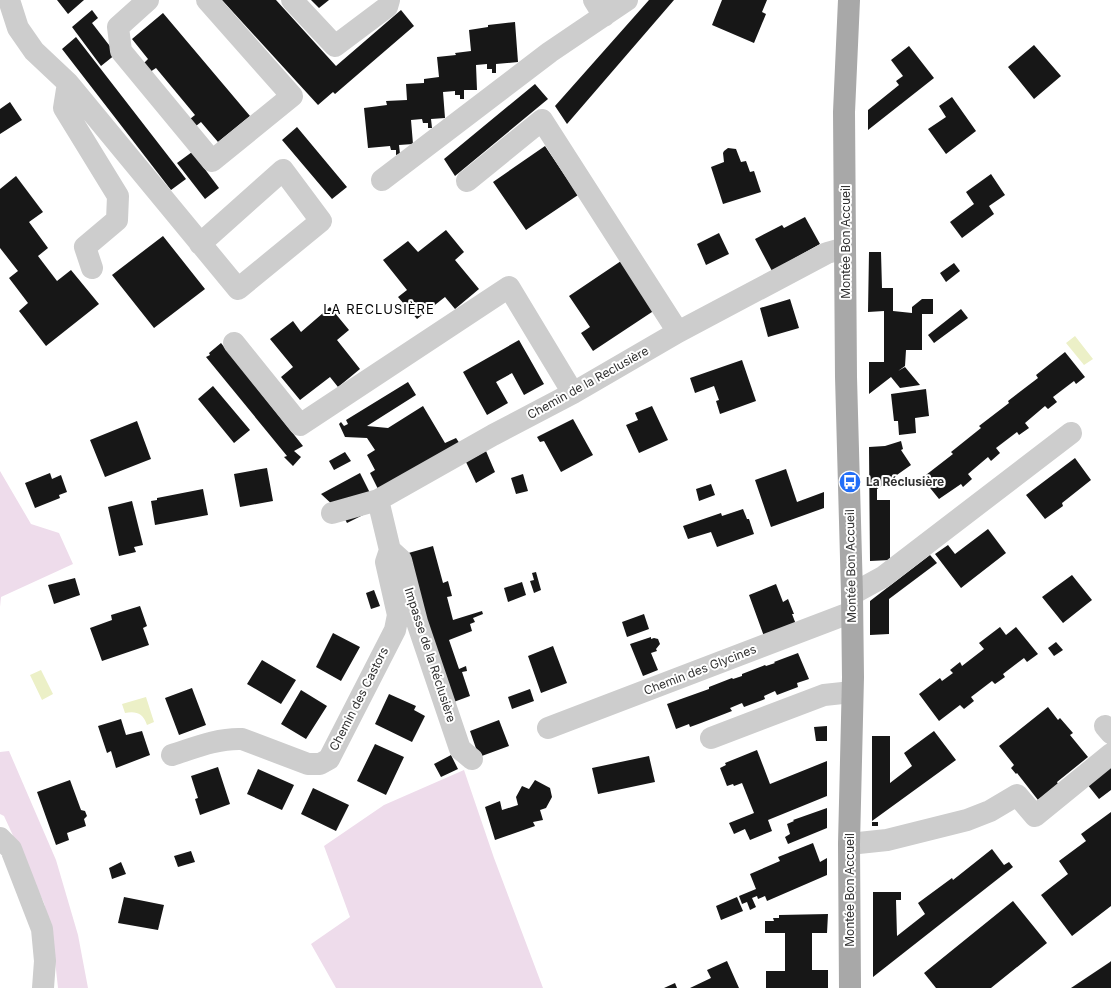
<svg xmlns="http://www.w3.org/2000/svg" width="1111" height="988" viewBox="0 0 1111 988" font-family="Inter,sans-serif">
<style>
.green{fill:#eedceb}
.water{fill:#ecf0c7}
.building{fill:#171717}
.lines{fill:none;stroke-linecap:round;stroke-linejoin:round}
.minor{stroke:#cdcdcd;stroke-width:22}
.major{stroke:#a8a8a8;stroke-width:22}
.labels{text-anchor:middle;stroke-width:4;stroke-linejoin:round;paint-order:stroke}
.street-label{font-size:12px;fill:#303030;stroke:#fff}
.poi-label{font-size:12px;font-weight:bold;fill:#303030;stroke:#fff;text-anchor:start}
.neighbourhood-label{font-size:13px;letter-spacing:1px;fill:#000;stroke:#fff}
</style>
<rect width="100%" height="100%" fill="#fff"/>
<path class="green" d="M0 471 31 524 59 533 73 564 1 597 0 607Z
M9 751 56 860 78 935 88 988H58L52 933 44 903 4 816 0 814V752Z
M464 770 494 858 543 988H336L311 944 350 917 324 846 384 805Z"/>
<path class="water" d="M1075 336 1093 359 1084 365 1066 343Z
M41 670 53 694 42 700 30 675Z
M146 697 154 722 147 725C143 713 136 711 125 713L122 704Z"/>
<path class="building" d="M57 0H84L68 14Z
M222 0H276L336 66 401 10 414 26 335 94 333 92 318 105Z
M311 0H329L319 8Z
M649 0H674L567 124 555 106Z
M722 0H767L762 12 766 14 754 43 712 25Z
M92 10 98 18 92 23 116 54 101 66 72 27Z
M163 13 250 116 218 142 201 122 196 126 190 119 195 115 156 68 150 72 143 64 148 59 132 39Z
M515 22 518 62 496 64V73H492V69H487V64L476 65 477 90H464V99H460V95H455V91L443 92 445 118 431 119 432 128H428V123H423L422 119 411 120 413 144 399 145 400 154 396 155V150H391L390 146 368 148 364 108 387 105 386 101 407 100 406 84 424 83V79L439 77 437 57 456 55 455 53 471 51 469 30 488 27V25Z
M76 37 186 179 171 190 62 49Z
M1034 45 1061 76 1034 99 1008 67Z
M909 46 934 78 868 130V110L899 85 896 81 903 76 891 60Z
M535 84 548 99 455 176 444 159Z
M952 97 976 131 946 154 928 129 946 117 939 106Z
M10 102 22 120 0 134V109Z
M297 127 347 187 332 199 282 140Z
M545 146 578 195 526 230 493 182Z
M728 148 736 149 741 162 746 161 750 172 754 171 761 192 723 204 711 167 724 162 723 153 724 151Z
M192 152 219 188 205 199 177 163Z
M991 174 1005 195 989 206 994 214 962 238 950 222 974 204 966 192Z
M16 176 43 212 29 222 48 248 38 256 57 281 71 270 99 304 46 346 19 311 28 303 9 278 18 271 0 248V189Z
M805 217 820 244 772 271 755 239 782 225 784 228Z
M446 230 464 252 455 260 479 289 455 309 445 297 417 319 398 297 407 290 383 260 408 241 418 252Z
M719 233 729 254 706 265 697 244Z
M163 236 205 289 154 328 112 275Z
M869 252H881L882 288H893V311L912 313V307L922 299H933V314H922V350H906L905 366 898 371 905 367 920 385 900 388 891 377 869 394V362H884V311L868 312Z
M621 261 655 310 593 351 581 333 590 327 569 296Z
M954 263 960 271 946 282 940 273Z
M790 299 799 328 768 337 760 308Z
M330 307 349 330 337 340 360 369 338 387 330 377 300 400 281 377 293 367 270 339 293 321 301 332Z
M961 309 968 318 934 343 928 335Z
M519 340 544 384 524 395 512 373 496 382 508 403 487 415 463 372Z
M221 343 303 446 294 451 301 457 293 466 284 457 287 456 206 357 210 355 209 353Z
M1065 352 1085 377 1076 384 1074 381 1053 397 1057 402 1048 409 1045 406 1025 423 1029 428 1019 435 1017 432 996 448 1000 453 991 461 988 457 968 474 972 479 963 487 961 484 939 499 922 478 953 454 951 452 981 428 979 426 1009 403 1008 401 1038 378 1036 375Z
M742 360 756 401 720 414 716 401 719 400 714 386 695 393 690 378Z
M408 382 416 395 367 426 388 428 423 406 445 443 456 438 460 444 378 489 370 473 375 470 367 455 375 450 367 438 345 437 339 424 341 422 344 426 348 424 346 420Z
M213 386 250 430 234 443 198 399Z
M926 389 929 416 915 418 916 433 899 435 898 421H894L891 394Z
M652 406 668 440 639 453 626 425 638 420 635 413Z
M573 419 593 455 561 472 544 441 540 442 537 437Z
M137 421 151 459 105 477 90 440Z
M901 441 903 449 901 450 911 465 877 489V500H890V560L870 561 869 447 885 446Z
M486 451 495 472 476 483 466 462Z
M345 452 351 461 334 470 329 461Z
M1075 458 1091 480 1062 503 1063 506 1045 519 1026 495Z
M267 468 273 501 240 507 234 474Z
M786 469 797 502 824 492V508L771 527 755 480Z
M50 473 52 479 61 475 67 492 59 495 60 498 35 508 25 483Z
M360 473 370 493 334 506 321 494Z
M523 474 528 491 516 494 511 478Z
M711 484 715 495 699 501 696 489Z
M203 489 208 515 155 525 151 501 157 500V498Z
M132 501 143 545 134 547 136 552 119 556 108 507Z
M743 509 747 519H749L754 534 717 547 711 532 688 539 683 526 721 513 722 516Z
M363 515 347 523 344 517Z
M988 529 1006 553 961 588 935 554 948 545 955 554Z
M433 546 443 583 448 581 452 596 447 597 453 620 482 611 483 614 473 618 475 622 470 624 472 631 449 640 459 669 466 666 467 671 462 672 470 696 451 703 405 554Z
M930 555 937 563 889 599V634L870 635V601Z
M536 572 541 590 534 593 530 581 534 580 532 573Z
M1072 575 1092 600 1063 623 1042 597Z
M75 578 80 595 54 604 48 585Z
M522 582 526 595 508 602 504 588Z
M776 584 783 602 788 599 794 614H792L797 627 765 639 749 595Z
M374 590 380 606 371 609 366 593Z
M140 606 147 626 143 628 149 645 102 661 90 628 112 620 111 615Z
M644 614 649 629 627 637 622 622Z
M1000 627 1006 635 1016 627 1038 654 1027 662 1024 658 1003 674 1005 677 995 684 992 681 971 697 974 701 964 709 960 705 939 721 919 694 940 678 942 681 953 673 950 670 960 662 962 666 984 649 979 643Z
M333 633 360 647 341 681 316 667Z
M651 637V639L654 638 658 639 660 644 656 649 657 651 651 653 658 670 643 676 630 644Z
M1056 642 1063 650 1054 656 1048 648Z
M553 646 567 683 541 693 528 656Z
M798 653 809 679 797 683 798 687 777 695 775 691 764 696 765 699 744 707 742 703 730 708 732 711 701 723 690 727 689 724 676 729 667 704 709 689V687L732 678 733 679 742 676V674L765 665 766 666 775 663 774 662Z
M262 660 296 680 281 704 247 684Z
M192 688 206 725 179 735 165 698Z
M530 689 534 701 512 709 508 697Z
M301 690 327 706 306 739 281 724Z
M389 694 416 706 414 710 425 716 412 742 375 724Z
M1048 707 1058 720 1060 718 1073 733 1070 735 1088 757 1057 782 1058 784 1038 800 1017 773 1016 774 1011 768 1014 765 999 746Z
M121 719 126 735 142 731 150 755 116 768 111 751 107 753 98 726Z
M499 720 509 746 479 757 470 731Z
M827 726V741H816L814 727Z
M934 731 956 760 872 821V736H890V783L912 766 904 753Z
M375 744 404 757 386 795 357 781Z
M757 750 770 784 827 761V796L768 820 772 831 750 840 745 829 734 834 729 823 754 813 742 783 734 786 733 784 727 786 720 768 726 765 725 763Z
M451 755 458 769 441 777 434 764Z
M649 756 655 782 598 794 592 768Z
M1111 765V790L1099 799 1087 784Z
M218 767 230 804 200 815 195 799 198 798 191 776Z
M258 769 294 785 282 810 247 794Z
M70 780 81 810 85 811 87 816 84 819 86 826 67 833 69 840 56 845 37 792Z
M535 780 550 788 552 797 546 808 540 810 543 820 533 822 535 826 495 840 485 807 500 801 502 810 518 805 516 797 522 786 529 789Z
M313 788 349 805 336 831 301 814Z
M827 808V828L788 844 785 837 790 834 787 824 794 821 793 820Z
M1111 812V906L1072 936 1041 895 1068 874 1059 861 1086 841 1081 834Z
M872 822H878V826H872Z
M813 843 820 862 827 858V875L767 901 765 896 758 899 757 896 752 898 756 907 750 910 747 902 742 904 739 896 756 889 750 874 780 861 778 857Z
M992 849 1004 865 1009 862 1013 867 873 977V892H901V900H896L897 936 925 914 918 903 952 878 953 880Z
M191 851 195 862 178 867 174 856Z
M121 862 126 874 112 879 109 868Z
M124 897 164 905 158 930 118 923Z
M737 897 743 911 721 920 716 906Z
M1013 901 1047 943 991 988H936L924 973Z
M828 914 827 933H812V970H828V988H766V971H785V933H765V921H774L773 918H779V915Z
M727 961 739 988H690L711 978 707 970Z
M1111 961V988H1071L1110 962Z
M675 983 677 988H664Z"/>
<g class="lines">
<path class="minor" d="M9 0 18 28 34 51 68 83 238 289 321 221 283 170 200 244
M148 0 118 27 121 51 212 161 292 96 207 0
M292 0 335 46 387 7 389 0
M594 0 604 16
M68 83 64 108 118 196 117 220 85 247 92 268
M382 180 550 52 627 0
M467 181 542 120 678 332
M234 343 300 425 509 287 573 393
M332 513 378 500
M390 550 378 500 493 435 573 393 678 332 827 253 845 248
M390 550 401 560 417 622 460 749 472 759
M852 594 883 577 1071 433
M1105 726 1111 733
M548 728 852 612
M711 738 824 695 852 692
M172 755C194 748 218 738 242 739L308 764H320L329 759 395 630 398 615 386 562 390 550
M0 838 11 849 42 929 45 961 43 988
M849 844 887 840 967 820 990 811 1017 795 1035 816 1111 754"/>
<path class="major" d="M849 0 844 112 846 377 852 594 853 677 849 844 850 988"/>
</g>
<defs>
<g id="bus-disc" transform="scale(1.15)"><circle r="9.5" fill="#226ef7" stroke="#fff"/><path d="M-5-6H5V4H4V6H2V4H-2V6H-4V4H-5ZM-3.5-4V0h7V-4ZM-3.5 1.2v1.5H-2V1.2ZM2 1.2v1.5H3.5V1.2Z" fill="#fff"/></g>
</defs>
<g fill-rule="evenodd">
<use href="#bus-disc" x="850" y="482"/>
</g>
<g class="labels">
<g class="street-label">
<text transform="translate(846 242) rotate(-90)" y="4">Montée Bon Accueil</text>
<text transform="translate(588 383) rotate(-29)" y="4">Chemin de la Reclusière</text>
<text transform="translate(851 566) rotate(-91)" y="4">Montée Bon Accueil</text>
<text transform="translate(430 655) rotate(72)" y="4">Impasse de la Réclusière</text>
<text transform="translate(700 670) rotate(-21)" y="4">Chemin des Glycines</text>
<text transform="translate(359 699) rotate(-63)" y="4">Chemin des Castors</text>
<text transform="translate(850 890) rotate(-90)" y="4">Montée Bon Accueil</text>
</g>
<g class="poi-label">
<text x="866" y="486">La Réclusière</text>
</g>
<g class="neighbourhood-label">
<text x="379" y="314">LA RECLUSIÈRE</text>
</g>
</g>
</svg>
